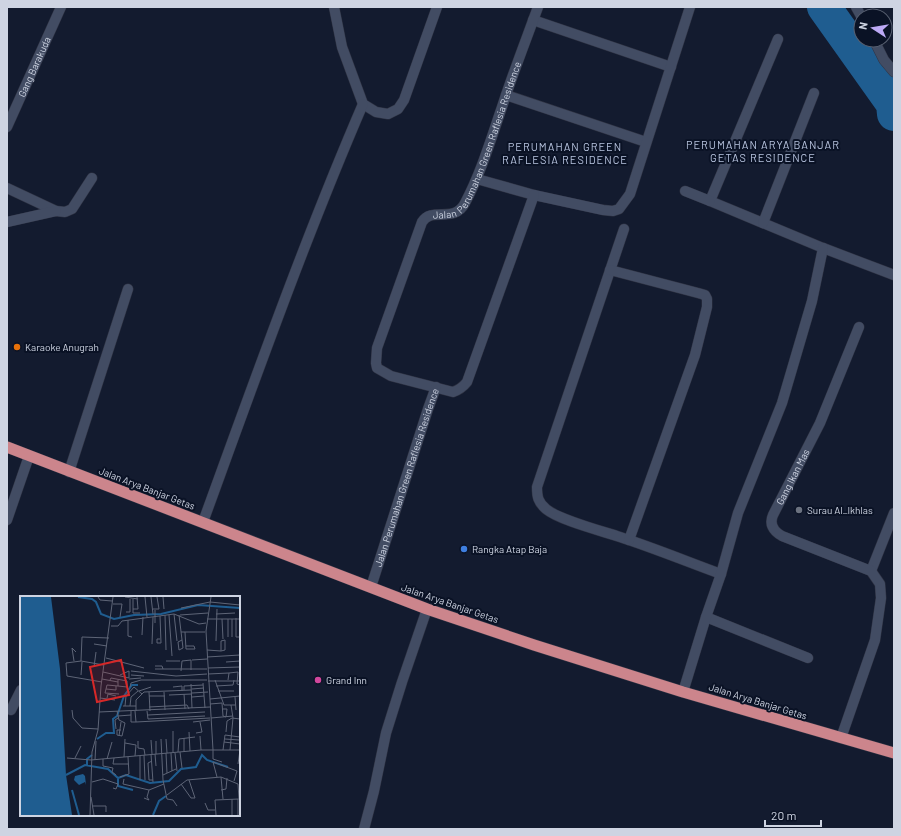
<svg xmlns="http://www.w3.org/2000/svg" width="901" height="836" viewBox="0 0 901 836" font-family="Barlow,sans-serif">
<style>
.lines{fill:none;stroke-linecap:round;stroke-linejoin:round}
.river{stroke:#1f5d90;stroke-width:34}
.minor-casing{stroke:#2f3343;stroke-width:11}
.trunk-casing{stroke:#2f3343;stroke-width:12}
.minor{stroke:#424c63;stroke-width:10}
.trunk{stroke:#cc858c;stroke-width:11}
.food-dot{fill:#e8710a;stroke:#0a1225;stroke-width:1.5}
.worship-dot{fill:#6b7280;stroke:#0a1225;stroke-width:1.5}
.shop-dot{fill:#3f7fe0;stroke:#0a1225;stroke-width:1.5}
.hotel-dot{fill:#d1479c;stroke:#0a1225;stroke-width:1.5}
.labels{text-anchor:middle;stroke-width:4;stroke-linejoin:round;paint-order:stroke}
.street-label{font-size:10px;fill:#ced4e2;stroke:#0a1225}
.poi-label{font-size:10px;fill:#ced4e2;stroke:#0a1225;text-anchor:start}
.neighbourhood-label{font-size:11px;letter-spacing:1px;fill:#b7c3de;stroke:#0a1225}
.inset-river{fill:none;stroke:#1f5d90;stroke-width:2}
.inset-road{fill:none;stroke:#5e6577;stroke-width:1}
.view{fill:#d62828;fill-opacity:0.15;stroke:#d62828;stroke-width:2}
.inset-edge{fill:none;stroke:#ced4e2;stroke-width:2}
</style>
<rect width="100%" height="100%" fill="#131b2f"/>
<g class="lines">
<path class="river" d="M824 7 893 104 894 114"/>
<g class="minor-casing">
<g id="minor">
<path d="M334 7 342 47 363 104 376 112 388 114 398 109 404 100 437 7"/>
<path d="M856 7 861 16"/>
<path d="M533 20 671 67"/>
<path d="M778 39 710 201 823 248 894 275"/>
<path d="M874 40 884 60 894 72"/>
<path d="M506 95 646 142"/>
<path id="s1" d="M7 127 61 7"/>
<path d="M477 179 534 195 603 210 613 211 619 209 630 194 690 7"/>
<path d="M7 188 56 211 65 212 72 209 92 178"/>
<path d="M685 191 710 201"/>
<path id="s2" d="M534 195 467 382C463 387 459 390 453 392L391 376 377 368 376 363 377 348 422 222C432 206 454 224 465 203 481 173 491 139 502 107 513 73 526 40 538 7"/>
<path d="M7 222 56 211"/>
<path d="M763 223 814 93"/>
<path d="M624 229 537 487C537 497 538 502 546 509 559 520 602 531 620 537 654 548 688 562 721 574"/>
<path d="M610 270 698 293 705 295 707 299V307L695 355 629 540"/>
<path d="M69 472 128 289"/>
<path d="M7 520 29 456"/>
<path d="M203 522C254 382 304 241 363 104"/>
<path d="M871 571 894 513"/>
<path id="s3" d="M371 587 428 409 436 387"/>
<path d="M706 617 808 658"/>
<path d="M683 692 706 617 721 574 738 513 782 403 812 301 823 248"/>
<path d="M11 710 21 690"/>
<path id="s4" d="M841 738 875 640 881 598 880 584 871 571 782 536C773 531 769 524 773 515L820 423 859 327"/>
<path d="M364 829 374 791 386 733 402 682 427 609"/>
</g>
</g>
<g class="trunk-casing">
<path id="trunk" d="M7 447 427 609 534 645 683 692 894 753"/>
</g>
<use href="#minor" class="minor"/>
<use href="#trunk" class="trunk"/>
</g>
<circle class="food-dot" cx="17" cy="347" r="4"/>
<circle class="worship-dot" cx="799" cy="510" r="4"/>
<circle class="shop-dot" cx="464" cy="549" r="4"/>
<circle class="hotel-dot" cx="318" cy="680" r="4"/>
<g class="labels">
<g class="street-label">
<text dy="4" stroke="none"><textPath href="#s1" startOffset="66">Gang Barakuda</textPath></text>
<text dy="4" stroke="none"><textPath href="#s2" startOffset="557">Jalan Perumahan Green Raflesia Residence</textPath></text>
<text dy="4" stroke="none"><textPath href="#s4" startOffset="340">Gang Ikan Mas</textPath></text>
<text dy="4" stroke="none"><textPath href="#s3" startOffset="115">Jalan Perumahan Green Raflesia Residence</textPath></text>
<text transform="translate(147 488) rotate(21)" y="4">Jalan Arya Banjar Getas</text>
<text transform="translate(450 603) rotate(19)" y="4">Jalan Arya Banjar Getas</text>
<text transform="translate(758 701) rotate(17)" y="4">Jalan Arya Banjar Getas</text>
</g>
<g class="poi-label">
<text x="25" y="351">Karaoke Anugrah</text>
<text x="807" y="514">Surau Al_Ikhlas</text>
<text x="472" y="553">Rangka Atap Baja</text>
<text x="326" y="684">Grand Inn</text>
</g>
<g class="neighbourhood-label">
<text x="763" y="149">PERUMAHAN ARYA BANJAR<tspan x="763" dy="13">GETAS RESIDENCE</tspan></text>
<text x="565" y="151">PERUMAHAN GREEN<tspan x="565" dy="13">RAFLESIA RESIDENCE</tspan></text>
</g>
</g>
<g transform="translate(20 596)">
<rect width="220" height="220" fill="#131b2f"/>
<path d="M0 1H31L40 73 46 179 52 219H0ZM63 178 65 180 66 189 65 186 59 189 54 184 55 180Z" fill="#1f5d90"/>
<path class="inset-river" d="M58 1 72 3 76 6 81 18 94 23 114 19 141 18 178 9 220 12M77 143 86 137H94L93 123 97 120 104 100 112 89H118M67 169V163L72 159M46 179 65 169 88 173 98 182 106 179 130 187 149 185 161 173 176 171 182 159 187 164 208 171M98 182V190L113 194M52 194 59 219M133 219 139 205 146 200"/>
<path class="inset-road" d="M78 1 80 4 92 5M105 1 118 3M125 1 127 21M131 1 133 18M143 1 144 13M191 1 186 35 193 154M113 3V17H120M93 8H102L100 21M161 12 190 6 220 9M113 13H118L117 1M133 13H139L137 1M106 16H110V3M154 18 157 45M196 18 215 17M145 19 146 54M149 19 152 60M160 19 188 17M140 20 141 47H137V43H140M216 22V41H220M187 23H220M202 23 203 43M208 23V41M108 24V40L112 41M135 27V14M91 30H98L102 25 154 18 179 28 186 27M161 36H185M165 36 166 53H175L174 50H166M122 39 123 21M212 41V23M196 45 197 13M74 48 87 50M132 48 133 21M159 54 163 52 159 19M159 54 158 46 162 44M187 54 201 55 205 54V44L201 45V55M187 61 220 59M86 62 124 72M172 64 187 63M54 65 52 52 56 56M61 65 62 41 89 42M146 65H160M206 66 220 65M74 71 76 56M188 72 220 71M135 73H143L142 70H135M143 73H187M111 75 156 80 187 78M161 75 162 65 171 64V74M83 76 109 82M209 77 218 76 217 88 220 89M188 78 209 77 208 84M61 79 62 66M100 79 109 75V82M111 79 124 80M82 83 98 86M109 83 121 82M90 84 91 82 107 85V91L98 90V84M121 84H187M195 84 204 109H216M188 85H220M82 86 47 80 46 67 61 65 84 69M183 87 185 112M171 88 172 112M196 90 213 89 214 84M110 91 111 87 121 84M153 91 162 90V95M86 93 96 94V90M172 93 184 92M164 94V90L183 89M119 95 131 91M198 95H214M129 96 130 115M144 96 145 114M85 97 87 89 98 90M85 97 99 98M172 97 188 96M164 98 165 113M149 99 172 98M129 100H145M172 101 184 100M215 101 216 114M80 102 95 104M87 102 88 98 96 100M190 103 220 100M190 108 202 107 203 120 206 121 207 113H203M103 110H116M105 110 106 100 114 91 122 98M110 110 111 101 118 95M129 111 167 109 169 113M52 114 53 122 62 132 78 133M97 115 99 124 105 127 102 140 97 139V134H101M111 115V126H116M115 115 116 126 190 122M116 115V104L124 96 171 94M127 115 128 123 185 120M79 116 190 111M128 119 185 116M98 120 111 119M191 122 213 120M173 126 190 124M96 133 95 124 98 122M153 135V156M169 136 170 155M206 136 207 125 212 122 220 123M176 137 182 136 180 126M99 140 101 126M180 140 181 154M141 143 143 184 147 203 153 204 157 210M146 143 147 157M205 143 219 144M131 144 132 158M118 145V152L124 153 125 159M136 145V158M204 146 220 148M105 147 116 149 115 160M193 154V163L202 166M203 154 205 139 220 141M210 154 213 122 211 109M164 155V142M158 156 159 143 175 141M160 156 162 172M146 157 147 177M151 157 152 175M155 157 157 175M131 158 133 186M135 158 136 170M124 159 125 184M120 160V184M104 161 105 143M47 162 71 164M55 162 61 150M94 162 93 168H109M83 163V170L93 172 92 176 96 179M87 163 92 146M71 164 181 154H220M75 164 76 145M132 165 128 167 129 184H133M218 168 220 154M143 179 156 173M100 181 109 178 108 161M197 181 193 166 217 175 214 185M201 181 203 203M104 183 103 188 129 194M72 186 83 183 98 188 96 193 93 192M161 188 171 202H175L169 184M129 194 144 188M201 194 206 193 207 182M147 199 167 184 201 181 218 188 219 203M71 201 74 219M124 202 129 204 127 201 129 194M212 203V219M218 203V219M185 207 188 214H195M73 210H86V216M70 219 72 156 78 134 81 90 93 1M196 219 195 204 219 203"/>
<path class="view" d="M101 64 109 99 77 106 70 71Z"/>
<rect width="220" height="220" class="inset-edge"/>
</g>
<rect width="901" height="836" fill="none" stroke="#ced4e2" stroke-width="16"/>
<g transform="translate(873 28) rotate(282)"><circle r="19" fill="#0a1225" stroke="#586071"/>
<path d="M0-3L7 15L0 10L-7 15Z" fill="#bca9f5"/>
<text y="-6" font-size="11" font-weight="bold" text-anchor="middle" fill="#ced4e2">N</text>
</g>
<path d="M765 820v6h56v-6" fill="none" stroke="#ced4e2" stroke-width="2"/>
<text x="771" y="820" font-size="12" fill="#ced4e2" stroke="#0a1225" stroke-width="3" paint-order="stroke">20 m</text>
</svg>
